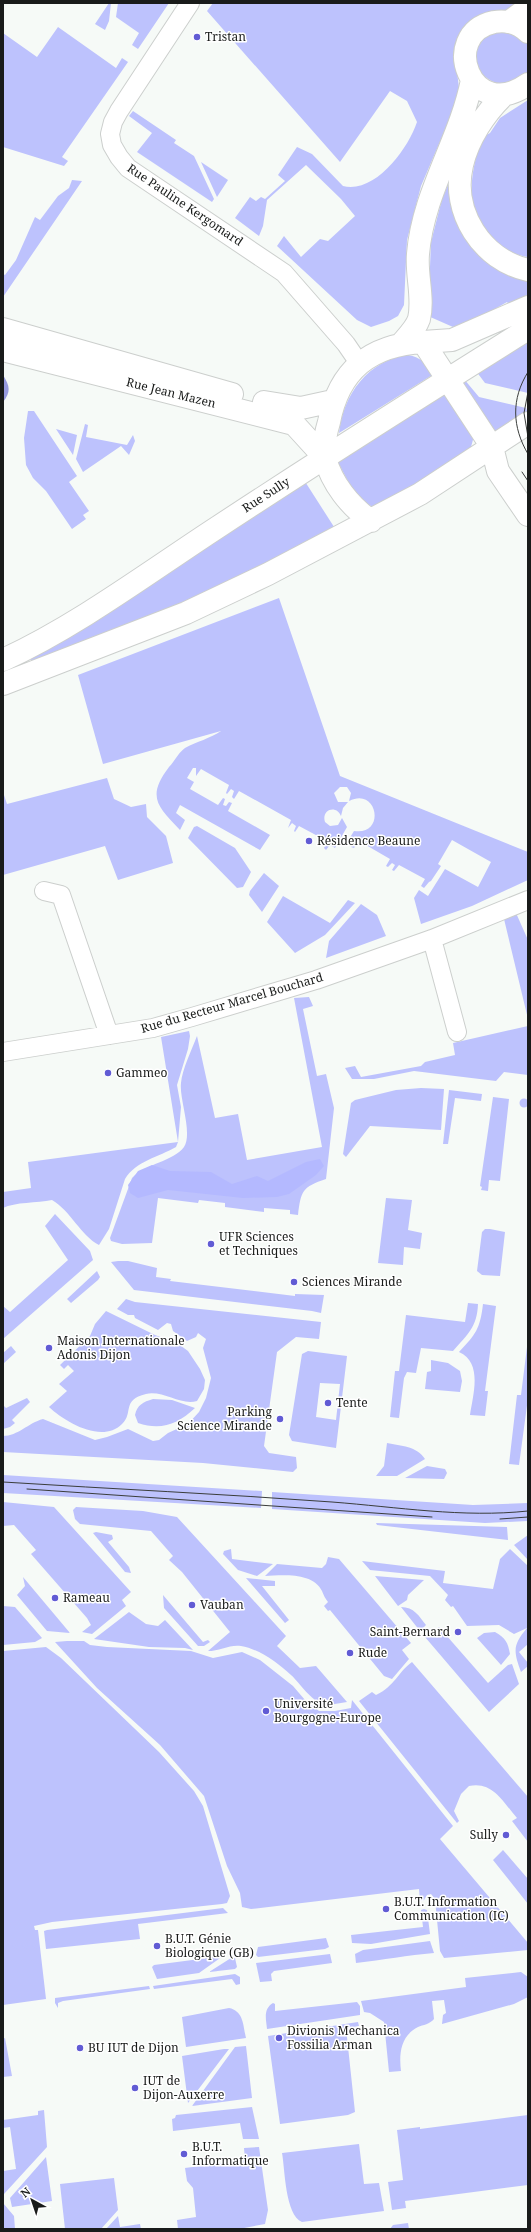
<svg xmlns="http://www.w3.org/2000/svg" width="531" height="2232" viewBox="0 0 531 2232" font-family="'Noto Serif',serif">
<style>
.green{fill:#bdc2fd;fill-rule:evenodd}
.forest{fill:#b4b9ff}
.water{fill:#979bdf}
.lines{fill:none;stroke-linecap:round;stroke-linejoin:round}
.street-casing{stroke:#cccfcd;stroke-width:20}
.secondary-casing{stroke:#cccfcd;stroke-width:24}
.highway-casing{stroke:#cccfcd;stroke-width:24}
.street{stroke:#fff;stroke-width:18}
.secondary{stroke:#fff;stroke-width:22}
.highway{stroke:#fff;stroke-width:22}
.tram{stroke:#3a3d3b;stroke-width:1}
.poi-dot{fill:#615bd4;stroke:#fff;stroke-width:1.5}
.labels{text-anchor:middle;stroke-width:3;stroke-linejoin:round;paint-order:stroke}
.poi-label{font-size:12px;fill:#191b1a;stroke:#fff;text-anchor:start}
.street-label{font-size:12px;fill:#191b1a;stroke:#fff}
</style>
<rect width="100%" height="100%" fill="#f6faf7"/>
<path class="green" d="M109 3H111L109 21 105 30 95 24Z
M118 3H169L138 49 132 45 139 33 116 17Z
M213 3H523L455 57 460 95 421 186 407 240 404 305 398 316 389 321 371 327 357 320 277 246 284 236 301 257 320 239 328 241 355 216 341 199 306 165 267 200 263 226 259 236 235 218 250 197 256 201 261 197 265 199 285 181 278 175 297 147 312 154 343 186C375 194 408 149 417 122L407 101 390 91 340 162 207 11Z
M58 27 116 68 122 58 128 62 62 157 68 161 64 166 3 147V33L37 57Z
M507 28 528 42V71C504 104 457 67 482 39 486 34 500 31 507 28Z
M528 100V257C514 255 504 249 493 239 462 211 471 174 481 138L490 133 500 118Z
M133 111 176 140 174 143 194 156 214 199 212 202 137 152 152 133 129 116Z
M201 162 228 180 217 197Z
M452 175 453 196 528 277V294L510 306 507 302 486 314 453 327 428 316 431 242 442 199Z
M72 180 82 181 3 297V274L5 275 16 260 35 217 40 220 58 196 69 188Z
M528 338V393L485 383 476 371Z
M408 355C421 357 427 365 434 374L339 433C343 395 368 360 408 355Z
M464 379 479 397 526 408 528 414 496 434 463 385Z
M445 388 474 436 471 447 465 455 378 507 365 505 356 496 336 459Z
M28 411H34L77 476 69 482 89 511 83 515 86 519 72 529 46 491 33 478 26 465 24 438Z
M85 424 88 425 86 437 127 445 133 435 135 441 129 455 121 446 83 472 76 459Z
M56 429 77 435 73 455Z
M304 480 336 530 202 596 33 665 30 657Z
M279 598 340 776 528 852V880L472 906 421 924 414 898 419 890 428 896 445 869 478 887 491 862 452 840 438 864 441 866 431 881 429 882 424 888 421 886 425 879 399 865 394 871 392 870 395 865 392 863 388 867 386 866 390 859 359 841 354 848 351 847 354 842 351 840 348 845 346 844 354 831C386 836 378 786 349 801L351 793 347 787H340L334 793 338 802H348L343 808 341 816C336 804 321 810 325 822L330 826 338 825 342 818 347 827 335 848 330 845 326 850 324 848 327 841 299 826 295 832 294 831 296 826 292 823 288 828 291 820 239 791 234 799 232 797 234 791 231 789 227 794 226 793 229 785 201 769 196 776V768H193L187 778 194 782 190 789 218 805 223 798 225 799 223 805 226 806 229 802 232 803 228 811 270 835 260 850 180 805 176 813 185 820 180 830C158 807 146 797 169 767 174 762 179 752 185 748 196 742 211 738 221 731L103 764 78 675Z
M107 778 114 799 131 807 146 804 147 817 166 836 173 863 118 880 105 846 3 875V792L7 804Z
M197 826 235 848 251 872 243 887 237 888 188 838 194 827Z
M264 873 279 886 262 912 249 895 250 891Z
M283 896 330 923 348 900 355 903 325 935 295 953 267 922Z
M361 904 377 915 386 936 326 958 329 941Z
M516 913 528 940V1019L504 919Z
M309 997 313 1006 303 1009 317 1076 326 1074 334 1108 326 1179C302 1187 301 1191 298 1215L290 1214V1210L264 1208V1212L225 1207V1203L199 1200 198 1203 158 1198 152 1243 122 1244 111 1241 110 1238 132 1178C145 1164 174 1161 184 1147 193 1133 179 1099 181 1083 182 1070 192 1049 197 1036L215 1118 238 1114 247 1160 322 1147 294 998Z
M528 1026V1075L504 1072 496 1081 414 1071 374 1079H352L345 1068 355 1066 361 1077 421 1066 425 1062 455 1055 453 1043Z
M189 1031 190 1036 188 1049 177 1085 181 1107 178 1142 176 1147C159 1157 136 1161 125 1179L109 1229 99 1245C80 1235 71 1211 52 1200 37 1203 15 1202 3 1208V1192L31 1188 28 1162 178 1142 161 1037Z
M421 1088 444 1089 441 1130 370 1126 346 1157 343 1154 351 1103 355 1100 396 1090Z
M449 1090 482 1094 481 1101 455 1098 448 1144H443Z
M493 1097 509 1099 500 1181 489 1180 488 1191 481 1190 482 1187 480 1186Z
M519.5 1103a4.5 4.5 0 1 1 9 0a4.5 4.5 0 1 1-9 0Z
M386 1198 412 1200 408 1230 422 1233 420 1249 404 1247 403 1265 378 1263Z
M55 1214 90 1251 93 1260 3 1339V1306L10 1312 68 1260 45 1226Z
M485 1229H490L505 1232 500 1276 482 1275 477 1271 482 1232Z
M118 1261H128L157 1268 156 1277 171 1279 170 1281 295 1296V1294L324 1295 321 1313 312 1311 134 1290 111 1262Z
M97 1271 100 1277 98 1280 71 1303 67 1299Z
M126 1299 135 1302 321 1322 319 1339 296 1337 277 1352 264 1446 269 1453 296 1457 297 1468 293 1472 203 1463 3 1452V1436C18 1436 28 1423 43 1419L95 1440 107 1437 128 1429 153 1441 159 1440 168 1433 188 1424 199 1412 206 1398 211 1378 203 1348 206 1339 198 1333 196 1337 187 1341 173 1331 171 1324 167 1323 158 1330 135 1318 134 1315H128L117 1309Z
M468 1303 478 1304C477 1327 468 1334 453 1351L421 1348 416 1373 407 1372 404 1378 399 1418 390 1417 395 1371H399L406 1315 465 1322Z
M483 1304 496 1306 485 1391H488L485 1416 470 1415C473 1394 483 1363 459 1352 476 1334 480 1329 483 1304Z
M106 1311 155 1335 177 1343 188 1351 200 1369 205 1380 204 1389 197 1401C181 1406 163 1390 146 1394 121 1400 134 1413 122 1424 102 1444 65 1422 49 1407L67 1391 59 1384 74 1371 68 1365 64 1369 60 1365 90 1336 95 1324Z
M528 1339V1398L519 1465 509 1464 517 1395H521Z
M11 1346 16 1352 3 1364V1353Z
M308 1351 347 1356 336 1448 292 1441 289 1435 302 1354ZM320 1383 340 1384 336 1420 316 1417Z
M431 1360 448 1363 460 1371 462 1381 460 1392 425 1389 427 1372 431 1371Z
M27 1398 30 1402 12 1420 15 1423 10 1427 3 1429V1405L6 1408Z
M153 1399 172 1400 195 1408C178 1424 161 1431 138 1423L135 1415C137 1405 143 1402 153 1399Z
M387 1443C401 1446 417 1446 425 1459L397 1476H376L384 1466Z
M427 1466 445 1469 447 1473 444 1479 405 1478Z
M3 1475 262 1491 261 1508 3 1493Z
M272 1492 473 1505 528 1503V1521L485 1523 272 1509Z
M3 1502 54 1507 131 1592 122 1600 126 1606 92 1634 82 1632 91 1625 87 1618 31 1554 36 1550 14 1525 3 1526Z
M76 1507 143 1511 177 1517 286 1636 277 1646 300 1668 316 1666 347 1702C339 1703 331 1706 323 1704 311 1701 300 1683 291 1675 278 1663 259 1649 241 1646 231 1644 219 1651 208 1651L230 1632 182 1572 169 1560 173 1556 151 1531 80 1524 75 1519 73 1510Z
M376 1523 507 1527 508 1540 377 1525Z
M96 1532 112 1535 113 1539 108 1542 129 1567 131 1573 125 1572 93 1533Z
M528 1535V1560L514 1545Z
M231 1549 232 1559 273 1564 257 1576 238 1570 223 1554 224 1551Z
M510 1549 528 1566V1644L519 1652 528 1663V1666L521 1672C513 1650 513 1645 527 1628L514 1634 499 1625 467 1626 453 1606 451 1607 445 1600 448 1595 430 1576 370 1570 362 1561 445 1571 443 1583 493 1589 500 1559Z
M328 1557 339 1559 411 1643 402 1650 409 1659 392 1679 384 1676 330 1610 328 1611 324 1606 328 1602C325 1598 324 1596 322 1591 313 1572 282 1575 265 1576L277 1564 322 1568 326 1564Z
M375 1576 424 1580 408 1595 407 1600 398 1606Z
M23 1577 70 1633 47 1631 17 1595 25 1586Z
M246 1578 275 1581V1586H262L289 1620 285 1623Z
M163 1595 203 1642 208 1640 210 1642 204 1646H198L164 1608Z
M3 1606 15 1607 42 1638 35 1642 3 1645Z
M401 1607C414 1607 419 1616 426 1625L420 1631Z
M129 1612 146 1624 158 1626 165 1620 193 1650 185 1648 149 1647 94 1639Z
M439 1627 488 1683 508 1665 512 1664 519 1684 489 1712 425 1637Z
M495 1632C506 1638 508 1643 510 1654L501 1665 477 1638 484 1633Z
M67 1641H84L90 1645 107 1647 191 1651 213 1658 242 1652 260 1660 293 1686 305 1700 319 1711H335L351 1708 352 1700 453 1826 440 1839 528 1943V1950L444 1958 440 1951 435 1899 431 1894 427 1895 424 1900 420 1901 419 1889 251 1909 242 1907 240 1893 227 1866 204 1796 160 1745 97 1688 55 1642Z
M46 1647 61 1658 159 1752 194 1791 203 1806 230 1896 227 1903 222 1904 52 1922 34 1926 35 1930H38L46 1999 3 2005V1651Z
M412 1662 528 1797V1842L512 1821 517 1818C503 1802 493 1781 469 1786L461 1794 454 1811 459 1821 457 1823 359 1701 372 1692 376 1695C395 1686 398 1672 412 1662Z
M503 1850 528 1879V1904L493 1860Z
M223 1908 228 1913 138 1924 140 1939 46 1949 44 1931 47 1930Z
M424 1909 427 1910 430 1934 371 1944 352 1943 351 1935 423 1927 421 1910Z
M326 1938 329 1947 325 1949 258 1957 256 1955 258 1947Z
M430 1941 434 1953C408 1955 383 1960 356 1963L355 1954 363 1950Z
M330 1954 332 1963 274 1971 271 1974 272 1981 260 1982 256 1963Z
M223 1956 199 1973 157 1979 152 1967 154 1965Z
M231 1958H235L237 1967 235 1969 209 1972Z
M521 1972 528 1977V1997L514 2004 442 2024 443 2015 446 2013 444 2000 432 2001 434 2019C430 2024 423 2025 418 2027 400 2036 399 2055 401 2071L389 2072 384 2022 370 2013 364 2012 361 2001 466 1987 465 1978Z
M235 1974 240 1977V1984L236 1985 232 1979 154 1989 153 1986Z
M149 1986 150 1989 63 2001 58 2003V2008L55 2003V1998Z
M357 2002 360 2006V2015L267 2029C266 2019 263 2009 273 2003L275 2004V2011Z
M229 2008C244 2011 243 2026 246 2038L186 2047 182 2017Z
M358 2022 359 2026 346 2028 355 2112 348 2115 280 2124 268 2036Z
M5 2038 12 2076 3 2077V2039Z
M246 2046 252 2098 192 2106 235 2047Z
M224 2049H229L188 2103 182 2056Z
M252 2107 259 2139H243L240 2123 173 2131 172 2119 175 2118 176 2115Z
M44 2110 47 2147 4 2194 3 2171 16 2169 10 2127 3 2128V2120L38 2115V2111Z
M528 2115V2185L405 2201 406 2208 392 2210 388 2182 403 2180 397 2130 420 2127V2129Z
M359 2144 364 2184 379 2183 384 2211 302 2222C285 2215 285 2169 282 2153Z
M259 2147 268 2210 265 2224 239 2229H178L177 2220 196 2217 193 2188 187 2181 185 2168 245 2160 244 2148Z
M46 2157 52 2201 12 2207 10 2198Z
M114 2178 118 2210 101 2229H65L60 2184Z
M3 2203 14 2216 15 2229H3Z
M118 2216 120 2227 140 2224 141 2229H106Z
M408 2223 409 2229H390L393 2225Z"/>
<path class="forest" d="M320 1159 324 1166 316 1175 289 1194 277 1197 243 1198 168 1190 138 1198 130 1193 128 1185 138 1171 152 1165 170 1171 211 1172 232 1184 257 1176 268 1181 306 1162Z"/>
<path class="water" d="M3 375C10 386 11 392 3 402Z"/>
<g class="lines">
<g class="street-casing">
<path id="street" d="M190 3 119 111 113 122 110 134 112 145 119 157 128 168 284 273 346 344 359 363
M44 891 61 895 109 1035
M432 939 457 1032
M3 1052 153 1028 192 1017 316 980 432 939 528 900"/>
</g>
<g class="secondary-casing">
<path id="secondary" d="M528 32C519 23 506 20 494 22 438 34 471 125 528 84
M504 95C485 113 468 139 462 165 451 212 482 260 528 270
M3 329 232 394
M423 342 452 340 528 307
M402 343C408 336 416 328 419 319 424 298 416 275 418 254 423 192 460 141 472 80
M3 350 294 424 325 458
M264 402 301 408 333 401
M371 521C350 506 332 484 325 458 323 448 326 432 329 422 339 370 370 345 423 342L492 447 498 471 528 515
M3 660C77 626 149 572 218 527 320 460 424 394 528 329
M3 684 186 613 268 574 420 494 528 423"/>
</g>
<g class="highway-casing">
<path id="highway" d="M509 22 528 8"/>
</g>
<use href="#street" class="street"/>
<use href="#secondary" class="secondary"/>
<use href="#highway" class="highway"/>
<path class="tram" d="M528 372C511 399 512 427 528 454
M528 392 524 413 528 437
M522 472 528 481
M3 1482C113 1489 223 1494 332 1502 397 1507 463 1518 528 1511
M27 1489 432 1517
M500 1519 528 1517"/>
</g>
<g class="poi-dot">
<circle cx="197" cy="37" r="4"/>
<circle cx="309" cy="841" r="4"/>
<circle cx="108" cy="1073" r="4"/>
<circle cx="211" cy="1244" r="4"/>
<circle cx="294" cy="1282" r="4"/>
<circle cx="49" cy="1348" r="4"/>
<circle cx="328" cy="1403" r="4"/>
<circle cx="280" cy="1419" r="4"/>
<circle cx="55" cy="1598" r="4"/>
<circle cx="192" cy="1605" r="4"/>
<circle cx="458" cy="1632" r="4"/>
<circle cx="350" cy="1653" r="4"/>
<circle cx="266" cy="1711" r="4"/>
<circle cx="506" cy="1835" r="4"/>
<circle cx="386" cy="1909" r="4"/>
<circle cx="157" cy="1946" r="4"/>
<circle cx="279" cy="2038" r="4"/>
<circle cx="80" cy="2048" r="4"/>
<circle cx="135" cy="2088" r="4"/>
<circle cx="184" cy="2154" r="4"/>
</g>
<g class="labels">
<g class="poi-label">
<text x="205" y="41">Tristan</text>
<text x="317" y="845">Résidence Beaune</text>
<text x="116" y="1077">Gammeo</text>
<text x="219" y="1241">UFR Sciences<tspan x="219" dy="14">et Techniques</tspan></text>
<text x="302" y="1286">Sciences Mirande</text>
<text x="57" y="1345">Maison Internationale<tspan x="57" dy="14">Adonis Dijon</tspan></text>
<text x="336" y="1407">Tente</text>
<text x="272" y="1416" text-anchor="end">Parking<tspan x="272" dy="14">Science Mirande</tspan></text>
<text x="63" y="1602">Rameau</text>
<text x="200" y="1609">Vauban</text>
<text x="450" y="1636" text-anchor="end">Saint-Bernard</text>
<text x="358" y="1657">Rude</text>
<text x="274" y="1708">Université<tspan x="274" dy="14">Bourgogne-Europe</tspan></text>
<text x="498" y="1839" text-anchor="end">Sully</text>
<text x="394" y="1906">B.U.T. Information<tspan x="394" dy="14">Communication (IC)</tspan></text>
<text x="165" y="1943">B.U.T. Génie<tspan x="165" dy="14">Biologique (GB)</tspan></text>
<text x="287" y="2035">Divionis Mechanica<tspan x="287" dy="14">Fossilia Arman</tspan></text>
<text x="88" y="2052">BU IUT de Dijon</text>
<text x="143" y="2085">IUT de<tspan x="143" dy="14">Dijon-Auxerre</tspan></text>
<text x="192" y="2151">B.U.T.<tspan x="192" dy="14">Informatique</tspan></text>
</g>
<g class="street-label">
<text transform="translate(185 205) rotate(34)" y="4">Rue Pauline Kergomard</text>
<text transform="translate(171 393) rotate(14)" y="4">Rue Jean Mazen</text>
<text transform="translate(266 495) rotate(-33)" y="4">Rue Sully</text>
<text transform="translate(232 1003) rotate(-16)" y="4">Rue du Recteur Marcel Bouchard</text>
</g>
</g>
<rect width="531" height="2232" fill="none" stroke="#191b1a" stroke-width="8"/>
<g transform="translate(32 2200) rotate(320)" stroke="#ffffff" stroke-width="3" paint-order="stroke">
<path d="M0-3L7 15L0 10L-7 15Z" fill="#191b1a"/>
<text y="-6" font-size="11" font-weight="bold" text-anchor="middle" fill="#191b1a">N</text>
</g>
</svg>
